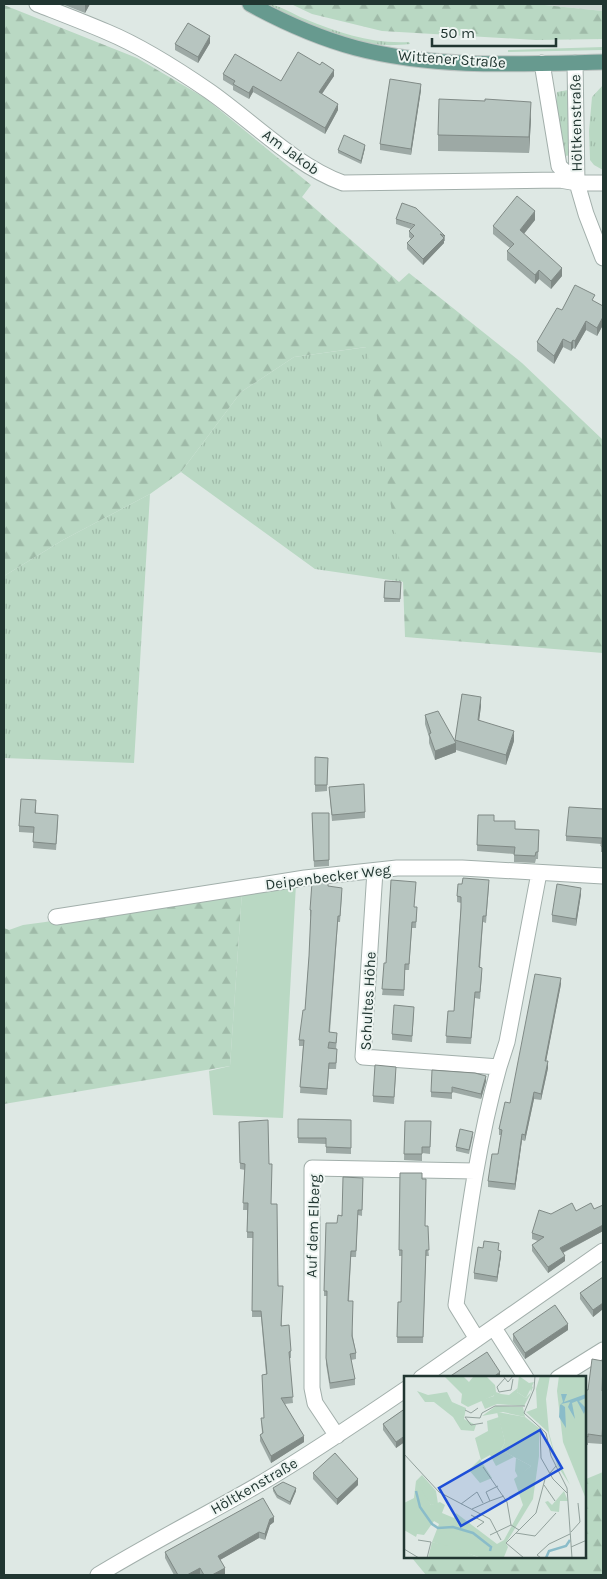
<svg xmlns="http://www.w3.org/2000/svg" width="607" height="1579" viewBox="0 0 607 1579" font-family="Karla,sans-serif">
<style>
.built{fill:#cdd8d3}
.grass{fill:url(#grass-tufts)}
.forest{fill:url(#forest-firs)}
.park{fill:#b9d8c3}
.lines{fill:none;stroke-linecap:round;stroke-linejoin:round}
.minor-casing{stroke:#a2afab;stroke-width:17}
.major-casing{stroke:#bcc3c1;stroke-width:17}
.minor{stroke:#fff;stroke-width:15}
.major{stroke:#679a8f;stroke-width:15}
.wall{fill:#9da9a5}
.shaded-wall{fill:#808a86}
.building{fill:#b7c5c0;stroke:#808a86}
.labels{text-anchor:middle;stroke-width:4;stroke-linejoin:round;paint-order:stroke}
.street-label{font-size:15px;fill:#213631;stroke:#eef5f2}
.inset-river{fill:none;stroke:#8abcc9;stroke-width:2.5}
.inset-road{fill:none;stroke:#92a19c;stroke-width:1}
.view{fill:#1d4ed8;fill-opacity:0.15;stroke:#1d4ed8;stroke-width:2.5}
.inset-edge{fill:none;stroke:#213631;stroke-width:2.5}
</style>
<defs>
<pattern id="grass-tufts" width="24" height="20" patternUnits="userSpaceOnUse" patternTransform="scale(1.25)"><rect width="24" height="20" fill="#b9d8c3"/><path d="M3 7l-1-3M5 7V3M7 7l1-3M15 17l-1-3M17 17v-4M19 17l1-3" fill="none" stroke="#9fbaa8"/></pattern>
<pattern id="forest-firs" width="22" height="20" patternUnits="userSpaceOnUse" patternTransform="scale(1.25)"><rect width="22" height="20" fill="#b9d8c3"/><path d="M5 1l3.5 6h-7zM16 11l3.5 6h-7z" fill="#9fbaa8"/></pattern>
</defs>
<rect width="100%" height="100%" fill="#dee8e4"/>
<path class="built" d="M535 4H603V11Z"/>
<path class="grass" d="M266 4C279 4 292 14 305 19 339 33 372 44 409 42L410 44C399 45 386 46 375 44 338 38 298 21 266 4Z
M603 47V50L508 52V50Z
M603 85V170L594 165 590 160 589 131 592 97Z
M568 90 572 155 565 156 556 108 557 92Z
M367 347 404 582 315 569 181 472 241 392 294 357Z
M150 494 134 763 4 758V576L63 540Z"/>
<path class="forest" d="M291 4H535L603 11V39L536 40 382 31 312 14Z
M4 5 137 58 205 98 311 185 302 197 399 282 409 273 522 363 603 440V653L405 637 403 582 366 347 294 357 241 392 181 472 150 494 63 540 4 576Z
M242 892 230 1066 4 1104V928L9 930 23 925 149 908Z
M603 1472V1575H426L412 1558H586V1479Z"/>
<path class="park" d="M296 884 283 1118 213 1115 209 1071 230 1066 242 892Z"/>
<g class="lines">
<g class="minor-casing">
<path id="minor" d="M37 4C60 13 84 22 107 32 143 47 177 69 209 91 252 121 294 165 343 183L560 180 577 183H603
M542 63 559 166 577 183
M575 63 577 183 586 214 603 258
M375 871 363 1057 499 1067 507 1042 539 873
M56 917 305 878 397 868H462L603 876
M494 1328 526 1378
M477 1339 456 1305C467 1225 477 1145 499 1067
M421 1378 603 1251
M558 1378 603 1350
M337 1436 315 1403 312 1388V1168L475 1171
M98 1575C152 1542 208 1514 263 1482 312 1453 359 1421 406 1389"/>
</g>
<g class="major-casing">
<path id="major" d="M250 4C283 22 319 38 356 48 436 69 521 64 603 62"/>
</g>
<use href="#minor" class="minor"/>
<use href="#major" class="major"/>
</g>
<path class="wall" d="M62 4H90L85 13Z
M210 43 198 63 175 50V44Z
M320 65 334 76 322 94 338 110 325 134 253 92 249 99 233 90V86L223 80V74L281 81Z
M421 90 411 155 380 150V144Z
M485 101 531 119 529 153 438 151V135Z
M365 148 361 164 338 153V150Z
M396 219 445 236V241H444V243L423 265 407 249V243L411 239 409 237V231L411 229 396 224Z
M535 220 523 234 562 276 551 289 539 279 535 284 507 260V251L510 248 493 234V226Z
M595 302 603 306V325L597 336 586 330 575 349 573 348 571 351 563 347 554 364 537 351V342L562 310Z
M385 581 401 582 400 602H384Z
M462 694 481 706 479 720 514 741 506 765 456 750V752L435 760 429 743V737L425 724V715L455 741Z
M315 757 328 758 327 791 315 792Z
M329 787 365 812V818L332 821Z
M36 807V813L58 821 56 850 33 848 34 833 19 832V826Z
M603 809V852H601V844L566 841V836Z
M312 813H329V866L314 867Z
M478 815 515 829 539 830 538 859H536L535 863 514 862V854L477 851Z
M328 886 342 894 340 922H338L330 1032 337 1039 336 1049 337 1055 336 1069H329L327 1095 300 1093 303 1046H299V1040L305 1010 309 956 311 917 310 916V910Z
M489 886 486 923 483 922 480 967 482 974 480 999 475 998 471 1044 446 1043 448 1011H454L461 903 457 902V896Z
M581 894 576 926 552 922V915Z
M415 907H417L416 928H412L409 970H405L404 996 382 995 386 963Z
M561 984 546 1061 548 1068 541 1100 534 1099 525 1141 522 1140 515 1190 488 1187V1181L498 1154 501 1135H499V1129Z
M414 1013 412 1042 392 1040V1034Z
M396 1073 394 1104 373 1102V1096Z
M486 1081 481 1099 452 1092V1099L431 1097V1092Z
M298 1119 351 1120V1154L326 1153V1144L298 1143Z
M405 1121H431L430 1154 422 1153V1161L404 1160Z
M239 1122 271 1204 282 1326 291 1351V1358H289L293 1403 285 1404 304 1442 271 1463 260 1441V1435L262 1433 261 1418H264L262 1375 266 1374 261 1317H252L253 1238H247V1210H243L245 1170 240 1169Z
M473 1136 469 1154 456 1151V1147Z
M400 1173 425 1226 429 1256H426L423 1343H397L398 1302H401L402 1256H399Z
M363 1178 362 1216 358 1215 356 1257H351L349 1301 353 1337 356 1353V1359L351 1360 355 1379V1385L330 1389 326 1364 327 1296H324V1291L337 1223Z
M594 1209 603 1231 563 1253 565 1261 548 1273 532 1251V1245L538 1241 532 1239V1233L551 1214Z
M499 1250 501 1256 497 1282 474 1279V1273Z
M603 1277V1309L593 1317 580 1299V1293Z
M568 1330 525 1359 513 1341V1334Z
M603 1361 602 1444 588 1443V1445H586V1390H588Z
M406 1408V1441L396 1448 383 1430V1424Z
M313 1473 358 1485 337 1505 313 1479Z
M273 1488 296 1491 290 1505 277 1498 273 1491Z
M274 1522 270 1525 265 1540 259 1538 220 1560 225 1574 223 1575H201L200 1574 198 1575H174L165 1558V1552Z"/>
<path class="shaded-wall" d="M85 4H90L85 13Z
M210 36V43L198 63V57Z
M334 70V76L319 98V92Z
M421 84V90L411 155V149Z
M253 86V92L249 99V93Z
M531 102V119L529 153V137Z
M338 104V110L325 134V128Z
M365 145V148L361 164V161Z
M535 211V220L520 239V230Z
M444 238V243L423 265V259Z
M562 268V276L551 289V281Z
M539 270V279L535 284V275Z
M603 317V325L597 336V328Z
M586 321V330L575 349V341Z
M563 339V347L554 364V356Z
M573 340V348L571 351V343Z
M481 697V706L478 729V720Z
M514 731V741L506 765V755Z
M456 743V752L435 760V751Z
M581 888V894L576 926V919Z
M561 978V984L545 1067V1061Z
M548 1061V1068L541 1100V1094Z
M486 1076V1081L481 1099V1094Z
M534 1092V1099L525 1141V1135Z
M522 1134V1140L515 1190V1184Z
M603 1225V1231L560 1254V1248Z
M501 1251V1256L497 1282V1277Z
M565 1256V1261L548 1273V1267Z
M603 1303V1309L593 1317V1310Z
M568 1324V1330L525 1359V1353Z
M500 1372V1378H492Z
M603 1422V1431L602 1444V1436Z
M406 1435V1441L396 1448V1442Z
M304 1436V1442L271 1463V1456Z
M358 1479V1485L337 1505V1499Z
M296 1488V1491L290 1505V1502Z
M274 1517V1522L270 1525 265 1540V1534L270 1519Z
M259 1532V1538L218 1561V1556Z
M200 1568V1574L198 1575H187Z
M225 1568V1574L223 1575H212Z"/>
<path class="building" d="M188 23 210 36 198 57 175 44Z
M298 52 320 65 322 62 334 70 319 92 338 104 325 128 253 86 249 93 233 84 235 81 223 74 235 54 281 81Z
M390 79 421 84 411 149 380 144Z
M439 99 485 101V99L531 102 529 137 438 135Z
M344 135 365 145 361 161 338 150Z
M517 196 535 211 520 230 562 268 551 281 539 270 535 275 507 251 514 244 493 226Z
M402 203 416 208 445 236 440 234 444 238 423 259 407 243 414 236 409 231 415 225 396 219Z
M575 285 595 295 592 300 603 306V317L597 328 586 321 575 341 573 340 571 343 563 339 554 356 537 342 557 308 562 310Z
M385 581 401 582 400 599 384 598Z
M462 694 481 697 478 720 514 731 506 755 455 740Z
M438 711 456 743 435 751 429 734 431 733 425 715Z
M315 757 328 758 327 785H315Z
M364 784 365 812 332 815 329 787Z
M21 799 36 800 35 813 58 815 56 844 33 842 34 827 19 826Z
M569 807 603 809V847L601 846 602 838 566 836Z
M312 813H329V860L314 861Z
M478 815H494V821H515V829L539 830 538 852H536L535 856 514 855 515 847 477 845Z
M463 878 489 880 486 916H483L479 967 482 968 480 992H475L471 1038 446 1036 448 1011H454L461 908V897L457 896 458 884H462Z
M391 880 416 882 414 907H417L416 922H412L409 964H405L404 990 382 989 384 963H386Z
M312 882 328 883V886L342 888 340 916H338L329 1032 337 1033 336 1043 329 1042 328 1048 337 1049 336 1063H329L327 1089 300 1087 304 1040H299L303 1010H305L309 956 311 910H310Z
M557 884 581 888 576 919 552 915Z
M535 974 561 978 545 1061H548L541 1094 534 1092 525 1135 522 1134 515 1184 488 1181 492 1154H498L502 1130 499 1129 505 1102 510 1103Z
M394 1005 414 1007 412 1036 392 1034Z
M375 1065 396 1067 394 1097 373 1096Z
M432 1070 475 1073 486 1076 481 1094 452 1087V1093L431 1092Z
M298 1119 351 1120V1148L326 1147V1138H298Z
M268 1120 269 1164H272L271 1204H277L278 1286H283L281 1326 289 1325 291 1351 289 1352 293 1397 281 1398 304 1436 271 1456 260 1435 263 1433 261 1418H264L262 1375 267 1374 261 1311H252L253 1232H247L248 1203H243L245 1164 240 1163 239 1122Z
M405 1121H431L430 1147H422V1154H404Z
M460 1129 473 1132 469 1150 456 1147Z
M400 1173H422V1179H426L425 1226H428L429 1250H426L423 1337H397L398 1302H401L402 1250H399Z
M343 1177 363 1178 362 1210H358L356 1251H351L348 1301H353L352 1336 356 1353 350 1354 355 1379 330 1383 326 1358 327 1291H324L326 1223H337L338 1215 342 1216Z
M572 1203 576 1211 591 1203 594 1209 603 1205V1225L560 1248 565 1256 548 1267 532 1245 544 1237 532 1233 539 1210 551 1214Z
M484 1241 499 1243 498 1250 501 1251 497 1277 474 1273 478 1247 483 1248Z
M603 1277V1303L593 1310 580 1293Z
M555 1305 568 1324 525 1353 513 1334Z
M487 1352 500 1372 492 1378H450L449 1377Z
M592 1359 603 1361 602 1391H603V1422L602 1436 588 1434V1437L586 1436V1390H588Z
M406 1408V1435L396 1442 383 1424Z
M335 1453 358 1479 337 1499 313 1473Z
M283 1482 296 1488 290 1502 277 1495 273 1488Z
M263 1498 274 1517 270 1519 265 1534 259 1532 218 1556 225 1568 212 1575H204L200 1568 187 1575H178L165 1552Z"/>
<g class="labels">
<g class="street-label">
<text transform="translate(452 59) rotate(4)" y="5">Wittener Straße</text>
<text transform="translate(576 123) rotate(-91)" y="5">Höltkenstraße</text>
<text transform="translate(291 152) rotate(36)" y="5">Am Jakob</text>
<text transform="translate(328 877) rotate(-7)" y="5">Deipenbecker Weg</text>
<text transform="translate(368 1001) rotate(-87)" y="5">Schultes Höhe</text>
<text transform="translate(313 1226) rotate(-88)" y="5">Auf dem Elberg</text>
<text transform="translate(254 1486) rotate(-30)" y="5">Höltkenstraße</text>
</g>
</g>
<g transform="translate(404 1376)">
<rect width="182" height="182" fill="#dee8e4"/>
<path d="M115 0 125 7 130 6 122 22 113 16ZM92 30 119 31 121 41 99 36 78 40ZM95 41 101 66 97 74 110 81 92 90 86 79 77 84 71 62 84 55 83 45ZM112 82 127 90 114 101 111 95ZM18 99 32 115 34 128 27 129 14 113 12 105ZM160 115 164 125H156L155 136 147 135 141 126 144 125 148 129Z" fill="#b9d8c3"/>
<path d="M136 0H146L142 23 145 57 150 75 166 109 153 89 144 56 122 36 133 32 132 13ZM125 8 129 11 126 19 120 30 93 28 81 33 77 24 90 20 91 9 92 16 97 18 105 19 114 12 113 16 122 22 127 16ZM13 15 24 19 43 16 48 26 62 32 60 43 72 49 70 55 57 54 49 41 30 26H21ZM93 36 121 41 135 52V80L129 123 102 167 104 171 100 181 78 182 28 166 35 148 30 145 20 159 13 158 12 161 0 154V127L10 122 12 105 27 129 36 126 41 129 38 137 50 142 52 137 93 168 100 164 119 129 110 103 127 90 97 74 101 66ZM76 83 88 102 76 107 65 94Z" fill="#b9d8c3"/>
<path d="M40 0H59L65 6 69 1 82 0 91 9V19L64 31 57 27 58 18ZM28 166 49 171 76 182H24Z" fill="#b9d8c3"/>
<path d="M155 0H182V123L159 66 153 15Z" fill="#b9d8c3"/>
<path d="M157 18H163L160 26 182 18V22L175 25 182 32 180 38 173 25 168 27 171 43 164 31 166 26 157 28 161 31 162 52 155 41 156 29 159 26Z" fill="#8abcc9"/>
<path class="inset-river" d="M12 115 16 131 28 148 34 152 49 151 69 157 87 171 86 175M142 182 145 175 162 170 166 164"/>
<path class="inset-road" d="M99 0 104 6 109 0M131 0 130 13 120 37 142 57 147 80 163 112 168 182M101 2 93 11 95 16 107 14 109 3M61 34 67 37 74 32M61 41 76 42 78 37 91 30H121M61 41 67 49 79 47M136 52 137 82 149 103 163 117M0 78 35 116 86 143 97 164M79 91 103 126 107 149M140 109 151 125M94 110 82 116 86 125 100 120M57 128 73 116 79 127M68 133 86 125M67 139 80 146 73 151M167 156 176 146 174 127M112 157 131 160 152 137M86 159 107 149 115 154M14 164 27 166 23 182M167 171 183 164M0 173 15 182M120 182 102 167 132 137 141 103 152 90M137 182 133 179 145 168 166 158"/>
<path class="view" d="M136 54 158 92 57 150 35 112Z"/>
<rect width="182" height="182" class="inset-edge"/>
</g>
<rect width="607" height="1579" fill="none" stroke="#213631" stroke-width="10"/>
<path d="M432 38v8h124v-8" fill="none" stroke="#213631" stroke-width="2.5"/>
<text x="440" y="38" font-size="15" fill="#213631" stroke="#eef5f2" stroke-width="4" paint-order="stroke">50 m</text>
</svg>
